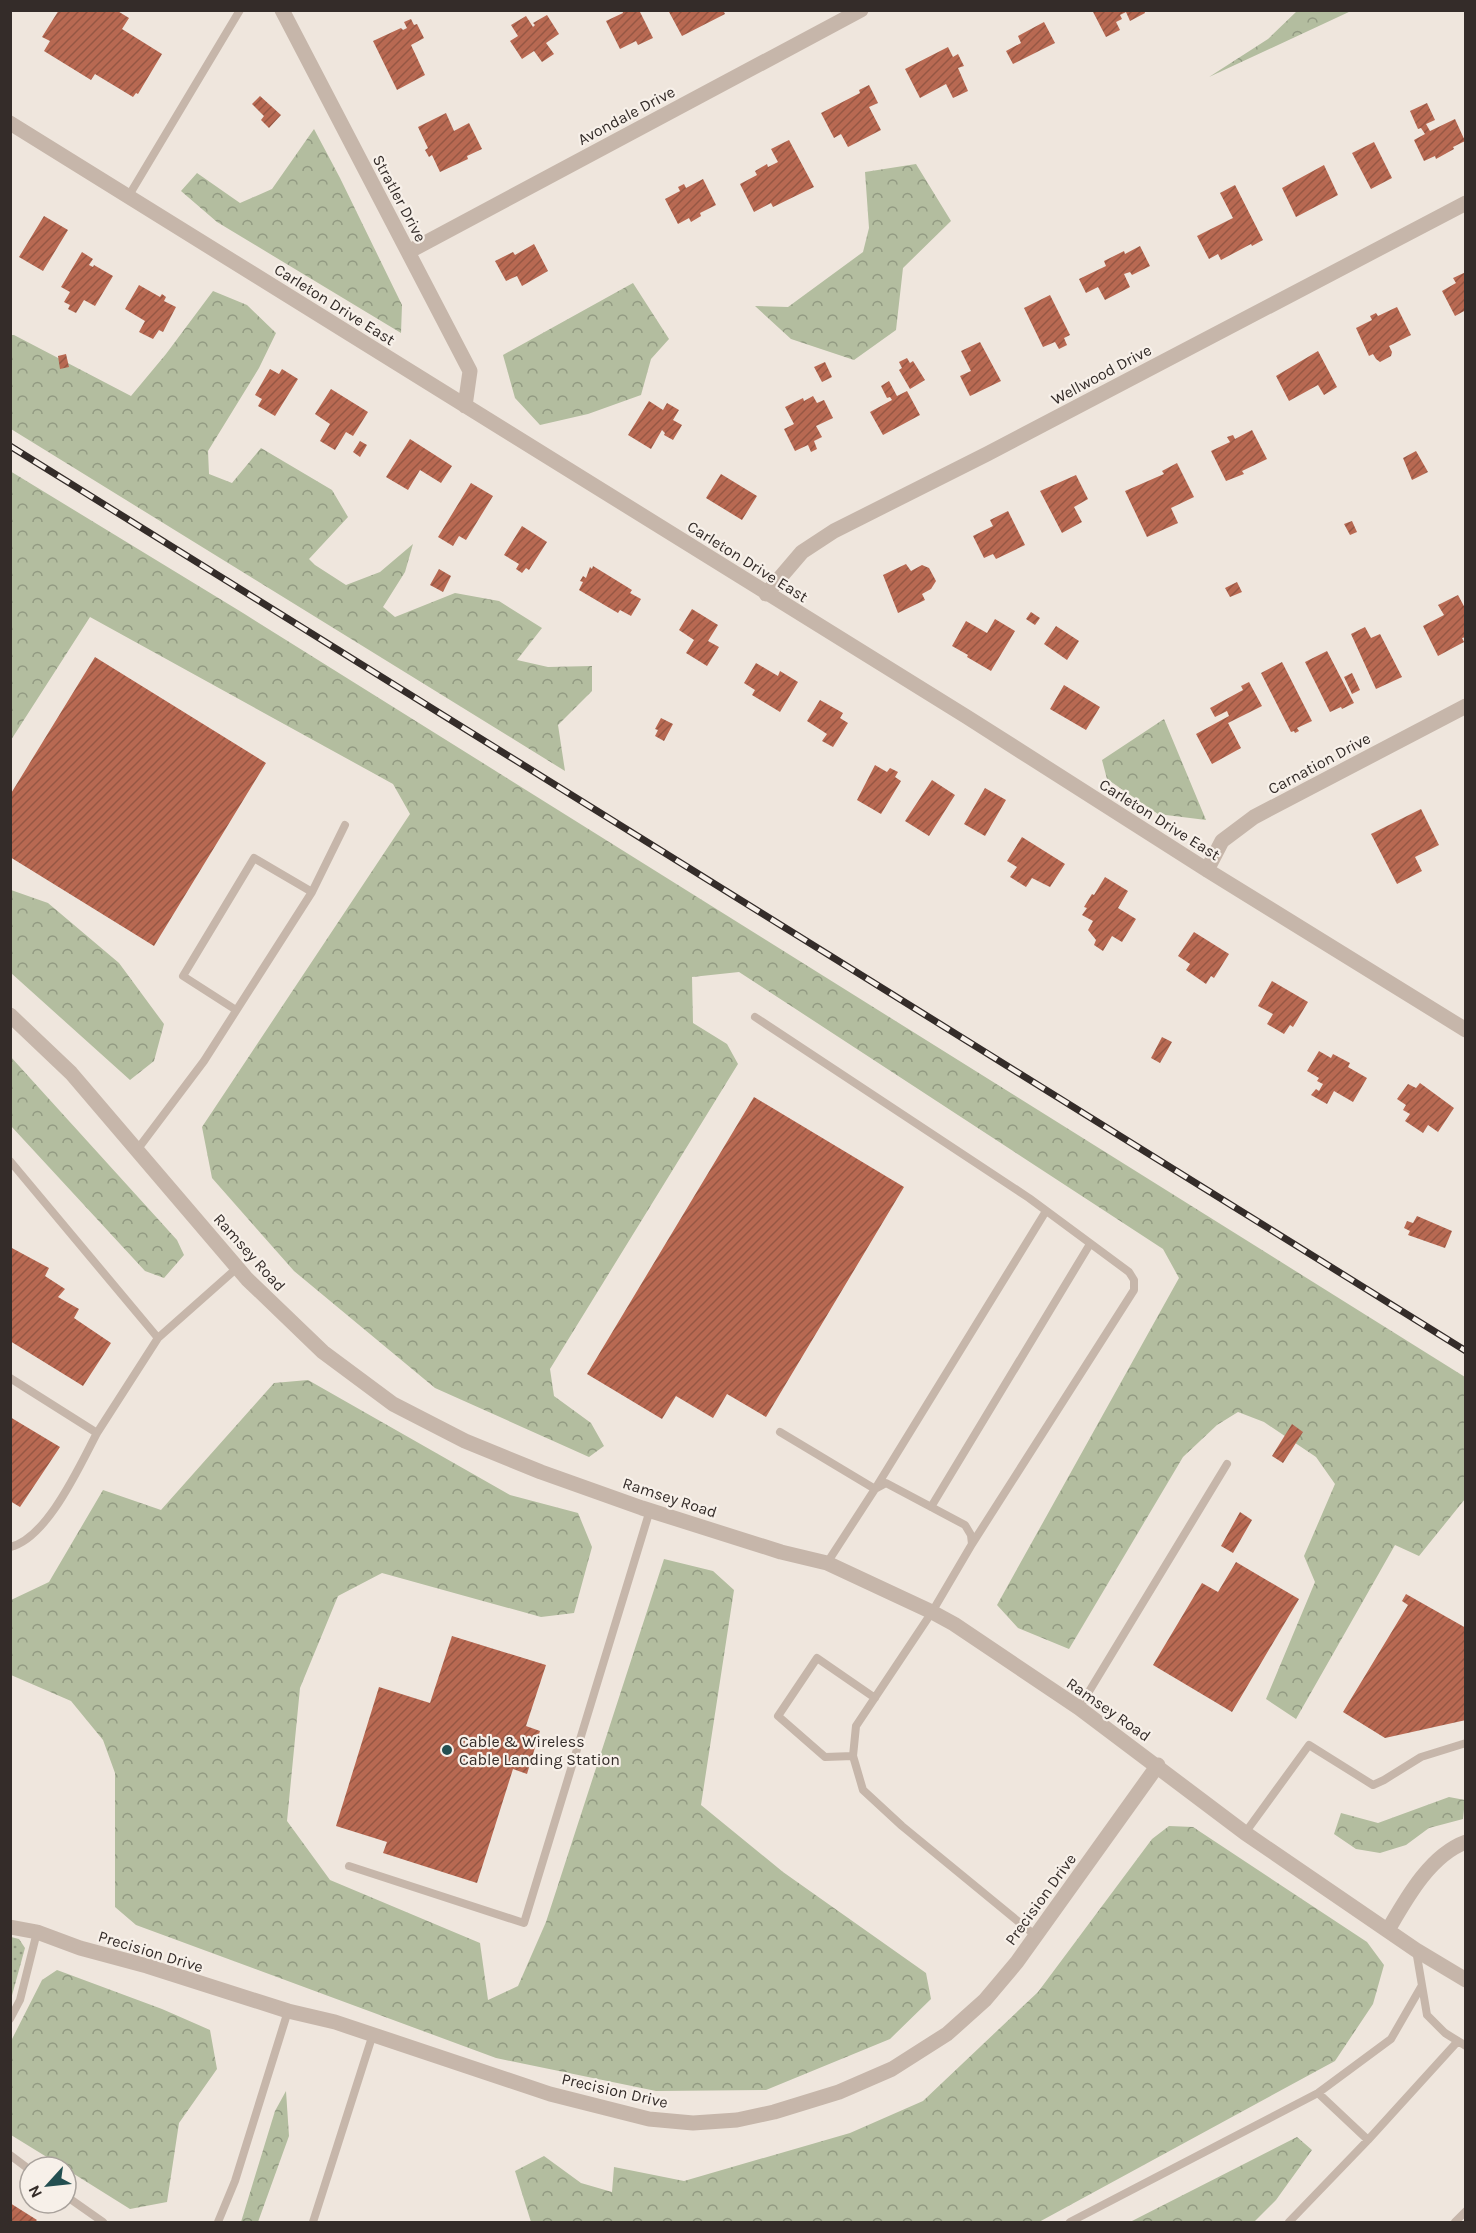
<svg xmlns="http://www.w3.org/2000/svg" width="1476" height="2233" viewBox="0 0 1476 2233" font-family="Karla,sans-serif">
<style>
.green{fill:url(#green-dots)}
.forest{fill:url(#forest-crowns)}
.building{fill:url(#building-hatch)}
.lines{fill:none;stroke-linecap:round;stroke-linejoin:round}
.service{stroke:#c6b6aa;stroke-width:8}
.minor{stroke:#c6b6aa;stroke-width:15}
.rail-casing{stroke:#342c29;stroke-width:7}
.rail{stroke:#f7f0e9;stroke-width:4.5;stroke-dasharray:14;stroke-linecap:butt}
.poi-dot{fill:#234f51;stroke:#f7f0e9;stroke-width:2}
.labels{text-anchor:middle;stroke-width:4.5;stroke-linejoin:round;paint-order:stroke}
.street-label{font-size:16px;fill:#342c29;stroke:#f7f0e9}
.poi-label{font-size:16px;fill:#342c29;stroke:#f7f0e9;text-anchor:start}
</style>
<defs>
<pattern id="green-dots" width="8" height="8" patternUnits="userSpaceOnUse" patternTransform="scale(1.5)"><rect width="8" height="8" fill="#b3bd9f"/><path d="M2 2h.1M6 6h.1" fill="none" stroke="#929a82" stroke-width="1.8" stroke-linecap="round"/></pattern>
<pattern id="forest-crowns" width="20" height="18" patternUnits="userSpaceOnUse" patternTransform="scale(1.5)"><rect width="20" height="18" fill="#b3bd9f"/><path d="M2 6a3 3 0 1 1 6 0M12 15a3 3 0 1 1 6 0" fill="none" stroke="#929a82"/></pattern>
<pattern id="building-hatch" width="6" height="6" patternUnits="userSpaceOnUse" patternTransform="scale(1.5)"><rect width="6" height="6" fill="#b86952"/><path d="M-1 1l2-2M0 6l6-6M5 7l2-2" fill="none" stroke="#965744"/></pattern>
</defs>
<rect width="100%" height="100%" fill="#efe6dd"/>
<path class="green" d="M11 1937 19 1939 25 1948 11 1999Z"/>
<path class="forest" d="M1297 11H1351L1209 77 1268 39Z
M314 129 340 178 402 305 401 333 217 222 181 191 197 173 240 203 272 189Z
M916 164 951 221 903 268 896 330 854 360 791 339 755 306 788 307 863 252 869 228 865 172Z
M633 283 669 339 651 359 641 395 588 414 540 425 515 398 503 355Z
M213 291 247 305 276 333 259 368 208 451 209 474 232 483 261 448 332 490 348 517 309 559 315 565 346 585 380 572 413 544 405 572 383 607 395 617 455 593 499 601 542 628 517 660 548 667 592 666V691L558 725 565 771 11 429 10 335H14L131 396 166 354Z
M10 471 243 613 1465 1377V1499L1419 1556 1395 1545 1296 1719 1266 1699 1315 1582 1304 1556 1335 1484 1316 1457 1264 1422 1238 1412 1217 1425 1183 1457 1069 1649 1018 1628 997 1605 1179 1278 1163 1249 739 972 692 977 693 1023 727 1044 738 1064 550 1369 554 1396 591 1423 604 1446 589 1457 435 1388 294 1271 212 1178 202 1127 410 814 393 784 90 617 11 740Z
M1164 719 1206 820 1158 814 1107 779 1102 760Z
M11 890 48 903 119 963 164 1024 154 1061 130 1080 11 973Z
M10 1056 177 1240 184 1255 164 1278 145 1271 11 1126Z
M308 1380 510 1495 578 1513 592 1547 574 1613 541 1617 382 1573 338 1596 300 1688 287 1821 330 1880 480 1943 488 2000 518 1986 546 1922 664 1559 713 1571 734 1590 701 1805 783 1872 926 1973 931 1999 890 2039 766 2090 656 2091 496 2058 136 1925 115 1907V1773L103 1740 71 1701 11 1675V1600L49 1582 103 1490 161 1510 274 1383Z
M1449 1797 1465 1800 1463 1819 1429 1828 1406 1845 1380 1853 1356 1849 1334 1834 1341 1813 1378 1823Z
M1169 1826 1193 1827 1367 1942 1384 1965 1373 2004 1335 2061 1039 2222H531L515 2171 544 2156 581 2183 612 2192 614 2167 684 2181 850 2133 923 2101 1038 1992 1152 1839Z
M57 1970 162 2009 210 2030 217 2069 179 2123 167 2202 130 2209 66 2169V2167H63L11 2135V2041L42 1980Z
M286 2091 289 2136 258 2222H241L275 2111Z
M1297 2137 1312 2150 1276 2200 1254 2222H1130Z"/>
<path class="building" d="M59 10H116L129 18 122 29 162 54 138 94 136 93 133 97 95 74 91 80 44 51 50 41 42 37Z
M622 10H639L653 38 638 45 636 41 620 49 606 21 623 13Z
M668 10H723L725 14 682 36Z
M1092 10H1144L1145 13 1130 21 1126 12 1120 15 1122 19 1116 22 1120 30 1106 37Z
M547 15 559 34 546 43 554 54 542 62 534 51 522 59 510 41 518 36 511 25 526 16 533 27 535 25 533 23Z
M411 19 414 25 417 24 424 38 411 45 425 75 397 90 373 41 401 28 403 30 407 28 404 22Z
M1044 22 1055 43 1013 64 1006 51 1021 43 1018 36Z
M948 47 953 57 958 54 964 66 958 68 968 91 953 98 946 84 920 98 905 69Z
M869 85 878 103 869 107 881 130 848 147 841 134 834 138 821 113 860 93 859 90Z
M260 96 281 115 269 128 261 120 264 116 252 104Z
M1427 103 1435 120 1426 124 1430 131 1455 119 1465 141 1453 147 1454 149 1436 159 1435 156 1424 161 1414 140 1425 134 1421 128 1418 129 1410 111Z
M446 113 454 131 469 123 482 149 467 156 468 159 440 172 432 155 429 157 425 150 428 148 418 127Z
M789 140 814 187 773 207 771 203 754 212 740 184 757 175 755 171 767 164 768 167 778 162 771 149Z
M1374 142 1392 178 1371 189 1352 153Z
M1324 165 1338 195 1296 217 1282 188Z
M703 179 716 205 700 213 701 216 691 222 689 218 678 224 665 199 680 191 678 187 684 184 686 188Z
M1235 185 1263 240 1252 246 1251 244 1221 260 1218 254 1209 259 1197 236 1233 218 1220 193Z
M44 216 68 230 43 271 19 257Z
M534 244 548 271 522 286 517 276 506 281 495 261 513 252 515 255Z
M1140 246 1150 266 1132 275 1130 272 1124 274 1130 287 1105 300 1098 287 1086 293 1079 279 1106 266 1104 261 1124 251 1125 254Z
M82 252 93 259 89 265 93 267 94 265 113 276 95 306 84 300 76 313 68 309 70 305 64 302 70 292 61 287Z
M1466 272V310L1455 316 1442 291 1456 283 1453 278Z
M139 285 160 297 162 294 166 297 164 301 176 307 163 332 159 330 153 339 139 332 145 321 125 309Z
M1050 295 1070 335 1064 338 1067 345 1059 349 1055 342 1043 347 1024 308Z
M1397 307 1411 335 1389 346 1392 352 1391 356 1380 362 1376 359 1373 354 1369 356 1356 328 1372 320 1370 316 1376 313 1378 316Z
M980 342 1001 381 970 396 960 376 971 371 961 351Z
M1318 351 1337 387 1324 395 1318 385 1289 401 1276 376Z
M66 354 69 367 60 369 58 356Z
M907 358 910 363 913 361 925 380 910 389 899 370 902 368 899 362Z
M825 362 832 377 822 382 814 367Z
M270 369 279 374 282 369 298 379 275 416 258 406 262 399 255 395Z
M889 381 897 396 907 391 920 415 883 435 870 412 892 400 890 397 887 398 881 386Z
M331 389 368 412 353 436 346 432 335 450 320 441 330 424 315 414Z
M813 396 817 403 824 400 833 418 816 426 822 437 814 441 817 449 811 452 808 445 795 451 784 429 794 424 785 407 803 398 804 401Z
M649 401 663 410 667 403 679 410 673 420 682 425 673 440 664 435 665 433 662 430 651 449 628 435Z
M1252 430 1267 459 1242 471 1244 474 1226 481 1211 451 1230 442 1227 437 1233 435 1235 439Z
M410 439 452 466 441 483 420 470 408 490 386 477Z
M360 441 367 445 360 457 353 452Z
M1416 451 1428 472 1412 480 1403 458Z
M1177 463 1194 497 1171 508 1178 523 1147 537 1125 491 1164 474 1162 471Z
M721 474 757 496 742 520 706 498Z
M1076 475 1088 499 1074 507 1082 522 1062 533 1040 491Z
M471 483 493 496 466 540 459 536 453 546 438 537Z
M1008 511 1025 545 996 559 993 554 984 558 973 536 993 526 990 520Z
M1352 521 1357 532 1350 535 1344 524Z
M522 526 547 542 529 570 526 568 522 573 516 569 519 564 504 555Z
M906 564 911 571 922 565 929 568 936 581 931 589 922 594 925 600 898 613 883 575Z
M593 566 632 590 630 593 641 599 631 616 620 610 618 613 579 590 583 582 580 581 583 576 586 578 590 567 592 569Z
M439 569 451 576 443 592 430 585Z
M1237 582 1242 592 1230 597 1225 588Z
M1458 595 1466 610V637L1462 638 1464 642 1438 656 1423 626 1444 615 1438 605Z
M692 609 718 625 708 641 719 647 707 666 686 653 694 640 679 630Z
M1031 612 1040 618 1035 625 1026 619Z
M995 619 1015 631 991 671 967 657 968 655 952 646 966 621 987 633Z
M1056 626 1079 641 1067 660 1044 644Z
M1365 627 1371 638 1380 634 1402 677 1376 689 1351 634Z
M1327 651 1354 703 1342 709 1341 707 1330 712 1305 662Z
M95 657 266 763 154 946 10 857V795Z
M1282 662 1312 721 1297 728 1299 731 1295 733 1294 731 1291 732 1261 673Z
M756 663 778 676 780 671 798 682 780 712 752 695 755 690 744 683Z
M1352 673 1360 690 1352 694 1344 677Z
M1249 682 1262 706 1228 723 1241 748 1212 764 1196 734 1229 716 1227 711 1215 717 1210 708 1243 690 1241 686Z
M1064 685 1100 707 1086 730 1050 709Z
M820 700 843 713 840 718 848 723 833 747 822 741 827 734 807 721Z
M661 718 673 724 664 741 655 736 658 730 655 729Z
M875 765 887 772 890 768 898 772 895 777 901 781 881 814 857 800Z
M932 780 955 795 929 836 905 821Z
M985 788 1006 800 985 836 964 824Z
M1421 809 1439 845 1415 857 1422 871 1397 884 1371 834Z
M1022 837 1065 864 1050 887 1032 878 1026 887 1010 877 1017 867 1007 861Z
M1105 877 1128 891 1118 908 1136 919 1122 942 1112 936 1103 951 1094 945 1096 940 1088 930 1093 921 1082 915 1087 908 1084 907 1092 894 1094 895Z
M1194 932 1229 954 1214 978 1211 976 1206 984 1186 970 1190 964 1178 956Z
M1272 981 1308 1002 1293 1027 1290 1025 1284 1034 1267 1024 1273 1014 1258 1006Z
M1162 1037 1172 1042 1160 1063 1151 1058Z
M1319 1051 1331 1058 1333 1054 1350 1063 1348 1067 1367 1078 1353 1102 1334 1091 1327 1104 1311 1095 1316 1089 1319 1091 1323 1084 1317 1081 1319 1078 1307 1071Z
M1420 1083 1454 1108 1438 1132 1428 1125 1423 1133 1405 1121 1410 1114 1403 1110 1406 1105 1397 1099 1408 1084 1416 1088Z
M754 1097 904 1187 766 1417 727 1394 713 1418 676 1396 662 1419 587 1374Z
M1417 1216 1452 1231 1445 1248 1408 1235 1410 1231 1404 1228 1407 1221 1413 1223Z
M10 1247 49 1268 45 1276 65 1289 58 1297 79 1309 74 1318 111 1343 83 1386 10 1341Z
M10 1417 60 1447 20 1507 10 1501Z
M1292 1424 1303 1432 1283 1463 1272 1456Z
M1240 1512 1252 1520 1233 1553 1221 1546Z
M1236 1562 1299 1599 1232 1712 1153 1665 1202 1583 1218 1592Z
M1406 1594 1466 1628V1720L1385 1738 1343 1712 1408 1605 1402 1601Z
M452 1636 546 1665 526 1726 540 1731 527 1774 513 1769 477 1883 383 1853 387 1842 336 1826 379 1687 430 1703Z
M10 2203 37 2220 35 2222H10Z"/>
<g class="lines">
<path class="service" d="M128 197 240 10
M236 1010 183 976 254 858 312 892
M755 1017 1029 1198 1129 1272 1134 1280V1290L972 1544
M137 1150 204 1061 312 892 345 825
M10 1161 158 1338 97 1433 10 1378
M158 1338 237 1268
M780 1432 875 1489 1046 1211
M931 1507 1090 1244
M10 1547C47 1539 80 1465 97 1433
M827 1563 875 1489 886 1483 965 1525 971 1535 972 1544 932 1612 856 1726 853 1756 863 1790 902 1826 1036 1936
M1079 1708 1227 1464
M853 1756 825 1757 778 1716 817 1658 875 1698
M1245 1833 1309 1745 1373 1785 1384 1780 1421 1757 1466 1743
M349 1866 524 1923 650 1510
M1416 1950 1427 2015 1445 2033 1466 2046
M10 2019 20 2000 37 1932
M1368 2140 1458 2041
M10 2155 30 2170
M66 2196 103 2222
M218 2222 235 2181 288 2011
M313 2222 373 2034
M1070 2222 1318 2093 1391 2039 1421 1987
M1289 2222 1368 2140 1318 2093
M1455 2222 1466 2211"/>
<path class="minor" d="M282 10 470 371 465 406
M10 123 967 717 1207 870 1466 1030
M408 252 861 10
M766 594 802 552 834 531 987 454 1466 203
M1207 870 1222 841 1254 817 1466 706
M10 1015 71 1073 247 1279 323 1352 393 1404 465 1441 541 1472 642 1508 781 1552 827 1563 932 1612 954 1624 1079 1708 1245 1833 1416 1950 1466 1980
M10 1927 37 1932 80 1948 147 1966 288 2011 335 2022 550 2094 649 2119 693 2123 737 2120 774 2112 839 2092 892 2069 947 2034 985 2000 1017 1962 1158 1765
M1388 1930C1406 1899 1430 1855 1466 1842"/>
<g class="rail-casing">
<path id="rail" d="M10 446 1466 1351"/>
</g>
<use href="#rail" class="rail"/>
</g>
<circle class="poi-dot" cx="447" cy="1750" r="6"/>
<g class="labels">
<g class="street-label">
<text transform="translate(626 115) rotate(-28)" y="6">Avondale Drive</text>
<text transform="translate(400 198) rotate(62)" y="6">Stratler Drive</text>
<text transform="translate(335 304) rotate(32)" y="6">Carleton Drive East</text>
<text transform="translate(1101 374) rotate(-28)" y="6">Wellwood Drive</text>
<text transform="translate(748 561) rotate(32)" y="6">Carleton Drive East</text>
<text transform="translate(1319 763) rotate(-28)" y="6">Carnation Drive</text>
<text transform="translate(1160 819) rotate(32)" y="6">Carleton Drive East</text>
<text transform="translate(250 1252) rotate(48)" y="6">Ramsey Road</text>
<text transform="translate(670 1497) rotate(18)" y="6">Ramsey Road</text>
<text transform="translate(1109 1709) rotate(35)" y="6">Ramsey Road</text>
<text transform="translate(1040 1899) rotate(-54)" y="6">Precision Drive</text>
<text transform="translate(151 1951) rotate(17)" y="6">Precision Drive</text>
<text transform="translate(615 2090) rotate(13)" y="6">Precision Drive</text>
</g>
<g class="poi-label">
<text x="459" y="1747">Cable &amp; Wireless<tspan x="459" dy="18">Cable Landing Station</tspan></text>
</g>
</g>
<rect width="1476" height="2233" fill="none" stroke="#342c29" stroke-width="24"/>
<g transform="translate(48 2185) rotate(243)"><circle r="28" fill="#f7f0e9" stroke="#a9a29c" stroke-width="1.5"/>
<path d="M0-4.5L10 22L0 15L-10 22Z" fill="#234f51"/>
<text y="-9" font-size="16" font-weight="bold" text-anchor="middle" fill="#342c29">N</text>
</g>
</svg>
